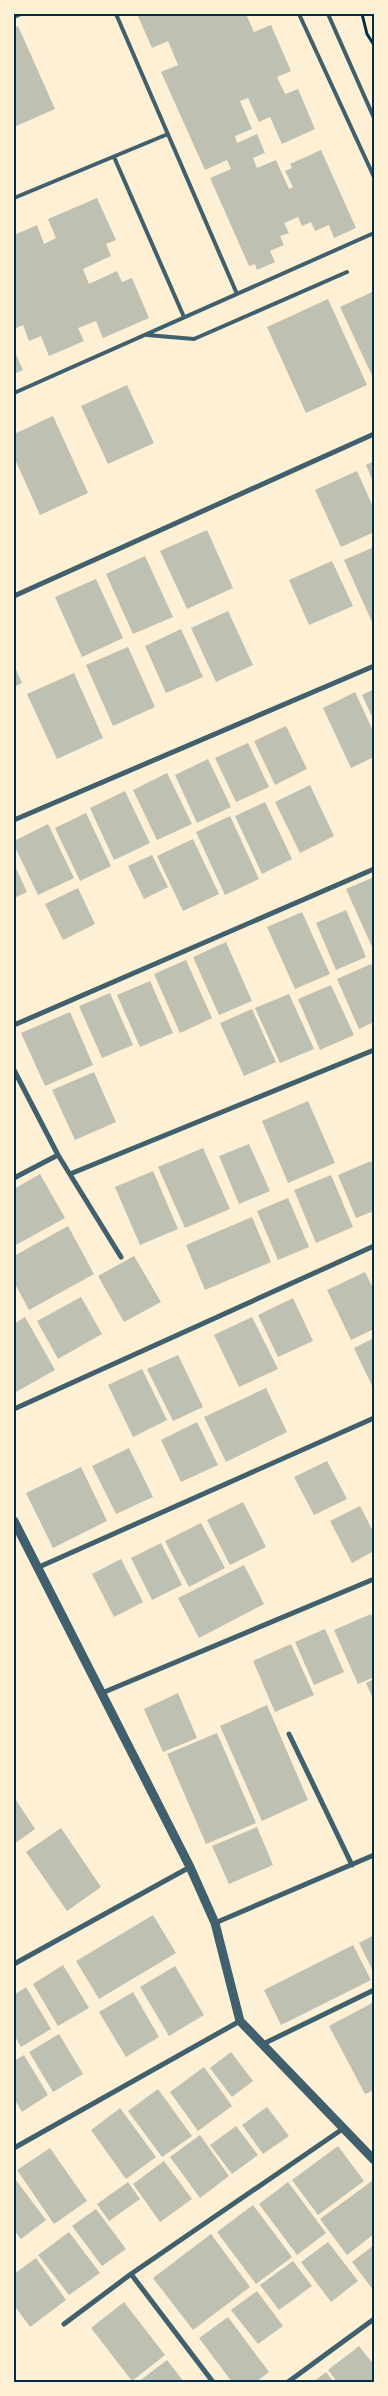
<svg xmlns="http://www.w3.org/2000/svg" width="388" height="2396" viewBox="0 0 388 2396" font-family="Raleway,sans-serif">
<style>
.building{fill:#bec0b2}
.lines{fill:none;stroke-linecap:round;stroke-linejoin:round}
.path{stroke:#003049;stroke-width:3}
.service{stroke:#3f606c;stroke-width:4}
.minor{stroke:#3f606c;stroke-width:5}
.tertiary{stroke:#3f606c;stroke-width:9}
.neatline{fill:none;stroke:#003049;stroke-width:2}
</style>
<rect width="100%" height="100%" fill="#fdf0d5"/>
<path class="building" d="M137 14H246L254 32 271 25 291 71 277 77 285 94 298 89 315 129 282 144 270 117 259 122 248 98 240 101 252 129 235 136 237 143 257 134 265 153 253 158 257 168 276 160 289 189 293 187 285 171 292 168 290 164 321 150 356 228 334 238 329 225 315 231 311 222 302 226 298 217 284 223 289 233 280 236 284 245 270 251 275 262 257 270 255 264 249 266 210 178 231 169 227 160 205 170 161 72 178 65 168 41 152 48Z
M18 26 55 109 14 127V28Z
M97 198 116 240 106 244 111 256 83 269 89 284 117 271 122 282 132 278 149 318 103 338 96 321 78 328 84 341 49 356 41 336 29 341 23 325 14 329V235L37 225 44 244 56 238 48 219Z
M374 291V380L340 307Z
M328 299 367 385 306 413 267 327Z
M14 350 23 370 14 374Z
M127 385 154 443 108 464 81 406Z
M53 416 88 493 40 515 14 457V434Z
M374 461V484L366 465Z
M357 471 374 509V532L341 547 315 490Z
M207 530 233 588 187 609 160 551Z
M374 547V621L372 622 344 560Z
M145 556 173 617 133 634 106 574Z
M332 561 353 606 309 625 289 580Z
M96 579 123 638 82 657 55 597Z
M228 611 253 665 216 682 191 628Z
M181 629 203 677 166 693 145 646Z
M128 647 155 707 113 726 86 665Z
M14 665 22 683 14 687Z
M74 673 103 738 57 759 27 694Z
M374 689V721L362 695Z
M355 692 374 733V757L351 768 323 708Z
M286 726 307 769 275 785 254 741Z
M248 743 269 787 236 802 215 758Z
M208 759 231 807 197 823 175 775Z
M167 773 192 824 157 840 133 790Z
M310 785 334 836 300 853 275 802Z
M125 791 150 843 114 860 90 808Z
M265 802 292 859 262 874 235 816Z
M86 813 111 866 80 881 55 828Z
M230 816 259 879 225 895 196 832Z
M48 824 74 878 38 895 14 845V841Z
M193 839 219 894 183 911 157 856Z
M152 855 168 887 144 899 128 866Z
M14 864 27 892 14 898Z
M374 877V946L372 947 346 889Z
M78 888 95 924 63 940 45 904Z
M346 910 366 957 336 970 316 923Z
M302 912 330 974 295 989 267 927Z
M226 942 252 1001 219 1015 193 957Z
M186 960 212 1018 180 1033 154 974Z
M371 964 374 972V1022L359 1029 337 979Z
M150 981 173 1033 140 1047 117 995Z
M331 985 354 1035 320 1050 298 999Z
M110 993 133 1045 102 1058 79 1006Z
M289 994 314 1049 280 1063 255 1008Z
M252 1009 276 1062 244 1076 220 1023Z
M70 1012 93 1065 45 1086 21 1033Z
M94 1072 116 1122 75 1140 52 1090Z
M308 1101 335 1163 288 1183 262 1121Z
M249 1144 270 1191 239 1204 219 1156Z
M203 1148 230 1209 185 1228 158 1167Z
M371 1161 374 1168V1211L356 1218 338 1175Z
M153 1171 178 1229 140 1245 115 1187Z
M40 1174 65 1218 14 1246V1189Z
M331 1175 353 1227 316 1243 294 1190Z
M288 1198 309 1247 278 1260 257 1211Z
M252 1217 271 1262 205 1290 186 1245Z
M68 1226 94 1274 29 1310 14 1282V1256Z
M134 1256 161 1302 124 1322 98 1276Z
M365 1272 374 1290V1329L351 1340 327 1290Z
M81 1297 102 1334 58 1359 37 1321Z
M293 1298 313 1341 278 1357 258 1315Z
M25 1317 55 1370 14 1393V1324Z
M252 1317 278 1369 239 1387 214 1335Z
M374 1338V1390L354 1348Z
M178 1355 203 1407 173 1421 147 1369Z
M142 1369 167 1420 133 1437 108 1385Z
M266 1388 287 1432 226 1462 204 1417Z
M197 1422 218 1465 181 1482 161 1440Z
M129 1448 153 1497 116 1514 92 1466Z
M327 1461 347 1499 314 1515 294 1477Z
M81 1467 107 1521 53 1548 26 1493Z
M243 1502 266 1547 230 1565 207 1520Z
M360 1506 374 1533V1551L352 1563 330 1521Z
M201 1523 225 1568 189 1587 165 1541Z
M161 1543 182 1585 152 1600 131 1558Z
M121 1559 143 1602 114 1617 92 1574Z
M244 1565 264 1604 199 1638 178 1598Z
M371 1614 374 1622V1677L358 1684 334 1630Z
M325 1629 344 1672 314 1685 295 1642Z
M291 1644 314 1695 275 1712 253 1661Z
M374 1679V1701L366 1683Z
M178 1693 197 1738 163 1752 144 1709Z
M267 1705 308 1800 262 1821 220 1726Z
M217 1733 256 1823 206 1844 167 1754Z
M14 1797 35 1829 14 1844Z
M257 1827 273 1865 229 1884 212 1846Z
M61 1828 101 1887 67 1911 26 1852Z
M153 1915 176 1953 99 1999 76 1961Z
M374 1935V1973L359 1943Z
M353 1945 371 1980 281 2025 264 1990Z
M63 1965 89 2008 58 2026 33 1984Z
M175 1966 204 2015 169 2036 140 1987Z
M26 1987 51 2029 21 2047 14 2035V1995Z
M133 1992 159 2037 126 2057 99 2012Z
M374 2002V2090L365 2094 329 2026Z
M59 2034 83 2074 53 2092 29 2052Z
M231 2052 253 2081 232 2097 210 2068Z
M24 2055 48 2095 22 2112 14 2098V2061Z
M204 2067 232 2106 198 2131 170 2092Z
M158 2089 192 2136 162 2157 128 2111Z
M267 2107 289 2136 263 2154 242 2125Z
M120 2108 156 2157 126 2179 91 2130Z
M236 2126 258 2155 232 2174 210 2145Z
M200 2135 229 2176 200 2198 170 2157Z
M338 2146 364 2181 318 2215 292 2180Z
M50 2148 87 2201 54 2224 17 2170Z
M164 2161 192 2199 160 2222 133 2184Z
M15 2179 46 2220 21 2239 14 2230Z
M372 2181 374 2184V2234L347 2255 320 2219Z
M128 2182 140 2199 109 2221 97 2204Z
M288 2182 326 2233 297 2255 259 2204Z
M253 2205 292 2257 256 2284 217 2232Z
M96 2209 126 2249 102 2266 72 2226Z
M69 2232 100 2273 69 2295 38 2255Z
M211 2234 250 2287 193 2330 153 2278Z
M328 2242 358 2281 331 2302 301 2262Z
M374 2245V2291L352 2262Z
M36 2258 66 2300 30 2327 14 2305V2274Z
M293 2261 312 2286 279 2310 260 2285Z
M257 2291 283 2326 258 2344 231 2310Z
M124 2302 165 2355 132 2381 91 2328Z
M228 2317 269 2372 256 2382H232L199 2338Z
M359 2346 374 2365V2382H337L328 2370Z
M167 2360 184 2382H138Z
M326 2372 334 2382H313Z"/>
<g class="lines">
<path class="path" d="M362 14 367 34 374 45"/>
<path class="service" d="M116 14 237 294
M299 14 374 177
M328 14 374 118
M14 17 21 14
M114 157 184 317
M14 198 168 134
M147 335 194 339 347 272
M14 393 374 233"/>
<path class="minor" d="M14 596 374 434
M14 820 374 666
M14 1025 374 869
M14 1070 58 1155 121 1257
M70 1174 374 1050
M14 1178 58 1155
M14 1409 374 1246
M39 1567 374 1418
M102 1693 374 1579
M289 1734 352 1865
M215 1923 374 1855
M14 1964 190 1867
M263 2044 374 1990
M14 2148 240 2021
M131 2274 213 2382
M64 2324 131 2274 344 2128
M288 2382 374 2319"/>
<path class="tertiary" d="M14 1521 190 1867 215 1923 240 2021 374 2160"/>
</g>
<rect width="388" height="2396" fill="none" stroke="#fdf0d5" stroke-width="30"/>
<rect x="15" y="15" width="358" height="2366" class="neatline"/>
</svg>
